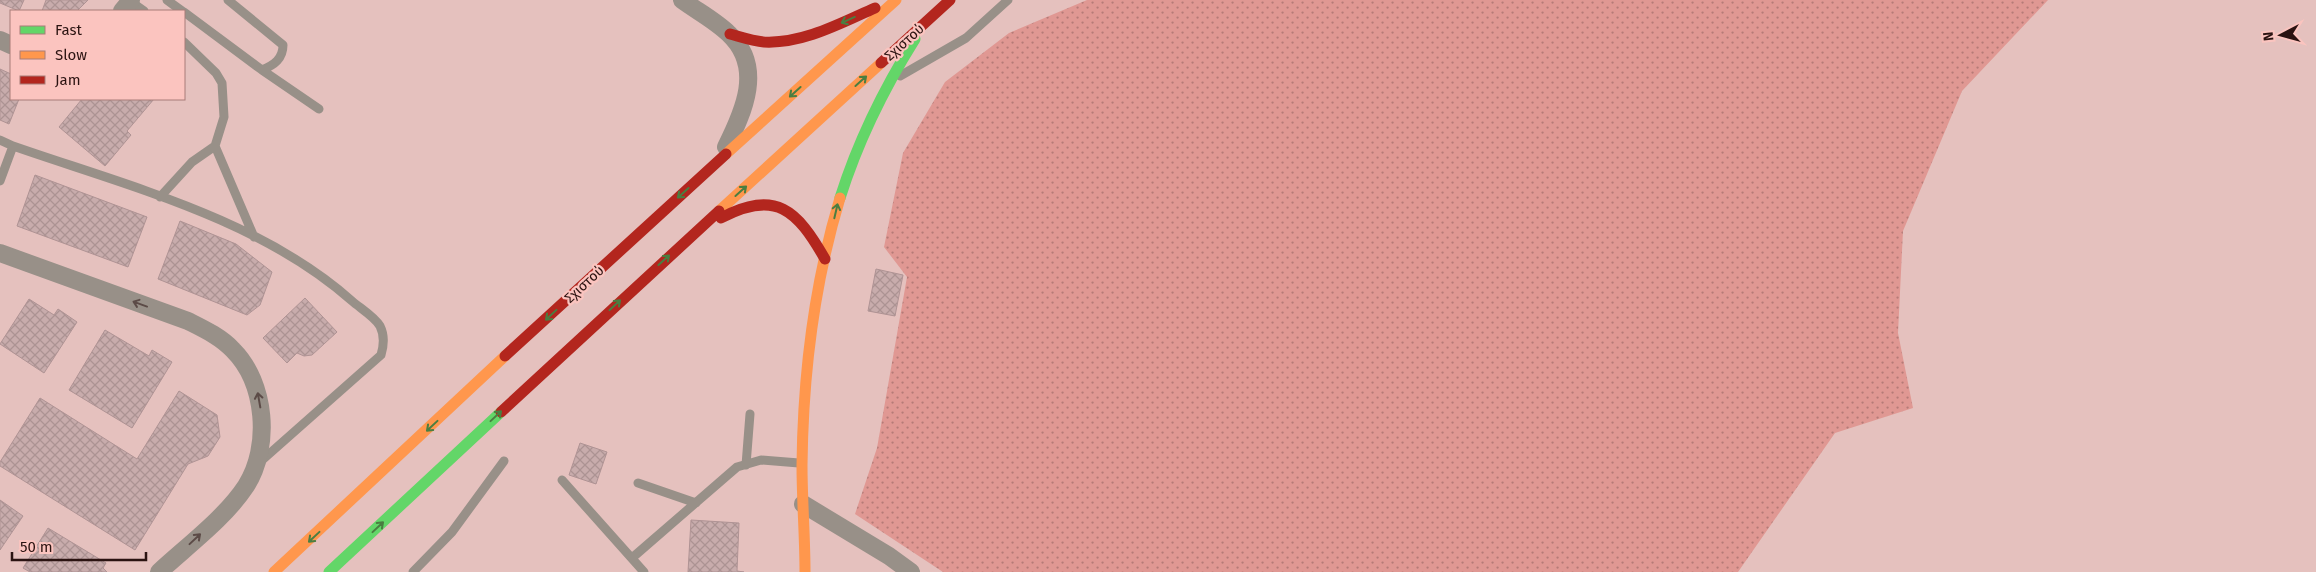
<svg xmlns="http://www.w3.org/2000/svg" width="2316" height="572" viewBox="0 0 2316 572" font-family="'Fira Sans',sans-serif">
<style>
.grass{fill:url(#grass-dots)}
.building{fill:url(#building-cross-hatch);stroke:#af9394}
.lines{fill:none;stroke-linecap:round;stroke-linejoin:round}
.lane{stroke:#989088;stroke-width:9}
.street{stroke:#989088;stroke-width:18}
.fast{stroke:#63d668;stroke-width:11}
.slow{stroke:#ff974d;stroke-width:11}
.jam{stroke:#b3261e;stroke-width:11}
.oneway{stroke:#4a7e41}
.oneway2{stroke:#5c4b47}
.labels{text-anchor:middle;stroke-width:4.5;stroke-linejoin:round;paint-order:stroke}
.street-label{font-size:14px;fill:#2b1311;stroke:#fbc4bf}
</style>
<defs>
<pattern id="grass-dots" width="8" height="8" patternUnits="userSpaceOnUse" patternTransform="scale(1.25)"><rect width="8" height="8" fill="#e09893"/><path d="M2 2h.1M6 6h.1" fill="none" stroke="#b67b77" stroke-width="1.8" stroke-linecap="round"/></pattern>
<pattern id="building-cross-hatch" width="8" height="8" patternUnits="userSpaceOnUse" patternTransform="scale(1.25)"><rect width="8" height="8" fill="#c8acac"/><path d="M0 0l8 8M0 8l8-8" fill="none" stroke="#ac9393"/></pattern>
</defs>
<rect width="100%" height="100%" fill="#e5c1be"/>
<path class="grass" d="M1087 0H2048L1962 91 1903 231 1898 333 1913 408 1835 433 1738 572H943L855 514 877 448 907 277 884 247 903 153 945 82 1009 33Z"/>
<path class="building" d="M0 0H24L19 11 0 3Z
M46 0H88L77 11H42Z
M0 69 11 74V99H19L9 124 0 120Z
M82 99H154L127 131 131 135 105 166 59 127Z
M35 175 147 217 128 267 17 226Z
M180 221 236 244 272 272 260 305 247 315 158 279Z
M876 269 903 275 895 316 868 311Z
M305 298 337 332 312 355 304 356 297 353 287 363 263 338Z
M29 299 54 315 58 309 77 322 44 373 0 344Z
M105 330 149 356 152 350 172 362 132 428 69 390Z
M179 391 217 415 220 437 208 456 188 464 135 550 0 466V462L40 398 137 459Z
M580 443 607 452 596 484 569 475Z
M0 500 23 516 0 550Z
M691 520 739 523 737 571 744 572H688Z
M48 528 106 563 103 568 107 572H30L23 568Z"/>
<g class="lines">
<path class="lane" d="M167 0 182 11
M130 1 144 11
M184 12 262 70C274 65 283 59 283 45L228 0
M262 70 319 109
M900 76 966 38 1008 0
M0 140 13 146 0 181
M13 146C128 186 260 219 352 301 360 308 375 317 380 326 385 336 384 345 381 355L260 462
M215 146 254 237
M160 197 192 162 215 146 224 117 222 83 216 73 184 42
M746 465 750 414
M562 480 644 572
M638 483 696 503
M632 558 737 467 761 460 799 463
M413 572 452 532 504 461"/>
<path class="street" d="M682 0C697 11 716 21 729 34 764 67 744 111 726 147
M122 11 131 0
M0 40 11 45
M0 253 188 321C204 329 221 337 233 350 266 383 271 447 246 486 225 518 187 546 159 572
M803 504 889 556 911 572"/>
<path class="fast" d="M840 198C858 141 883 90 915 39
M329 572 501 412"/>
<path class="slow" d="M726 154 896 0
M719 211 881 63
M274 572 505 356
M805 572C805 536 802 501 802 465 803 376 814 284 840 198"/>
<path class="jam" d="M730 34C741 37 753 41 764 42 803 44 841 23 875 8
M881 63 950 0
M721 218C776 189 797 210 825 259
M505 356 726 154
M501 412 719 211"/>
</g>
<defs><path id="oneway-shaft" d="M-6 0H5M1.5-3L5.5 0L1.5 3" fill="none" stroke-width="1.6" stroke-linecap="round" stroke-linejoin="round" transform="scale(1.25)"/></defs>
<g class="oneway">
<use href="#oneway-shaft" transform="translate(848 20) rotate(156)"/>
<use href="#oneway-shaft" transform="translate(861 81) rotate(-42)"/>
<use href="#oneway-shaft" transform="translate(795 92) rotate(138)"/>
<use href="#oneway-shaft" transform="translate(741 191) rotate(-42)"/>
<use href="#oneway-shaft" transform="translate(683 193) rotate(138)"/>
<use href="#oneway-shaft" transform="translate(836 211) rotate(-77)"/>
<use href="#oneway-shaft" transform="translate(664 260) rotate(-42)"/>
<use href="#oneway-shaft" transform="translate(615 305) rotate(-43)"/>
<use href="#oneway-shaft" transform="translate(551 315) rotate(137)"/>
<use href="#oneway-shaft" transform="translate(496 416) rotate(-43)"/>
<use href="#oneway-shaft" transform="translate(432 426) rotate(137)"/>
<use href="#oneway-shaft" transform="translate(378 527) rotate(-43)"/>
<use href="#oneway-shaft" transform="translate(314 537) rotate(137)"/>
</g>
<g class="oneway2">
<use href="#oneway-shaft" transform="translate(140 304) rotate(-160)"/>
<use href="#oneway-shaft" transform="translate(259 400) rotate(-100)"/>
<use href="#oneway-shaft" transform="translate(195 539) rotate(-43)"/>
</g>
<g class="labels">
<g class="street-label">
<text transform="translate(904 42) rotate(-42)" y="5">Σχιστού</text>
<text transform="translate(584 284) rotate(-43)" y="5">Σχιστού</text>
</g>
</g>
<rect x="10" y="10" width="175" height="90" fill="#fbc4bf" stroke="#a87d79"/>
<rect x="20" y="26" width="25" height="8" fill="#63d668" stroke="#a87d79"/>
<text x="55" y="35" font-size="15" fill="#2b1311">Fast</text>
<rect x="20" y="51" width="25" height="8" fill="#ff974d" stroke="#a87d79"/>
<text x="55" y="60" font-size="15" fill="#2b1311">Slow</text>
<rect x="20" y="76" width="25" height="8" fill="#b3261e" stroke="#a87d79"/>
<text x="55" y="85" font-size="15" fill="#2b1311">Jam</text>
<g transform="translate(2281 35) rotate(264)" stroke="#fbc4bf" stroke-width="4" paint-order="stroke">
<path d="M0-4L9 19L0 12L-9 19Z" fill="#2b1311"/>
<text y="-8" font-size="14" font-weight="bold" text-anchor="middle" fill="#2b1311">N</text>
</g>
<path d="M12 552v8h134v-8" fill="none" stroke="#2b1311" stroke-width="2.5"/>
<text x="20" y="552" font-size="15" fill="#2b1311" stroke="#fbc4bf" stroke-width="4" paint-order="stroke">50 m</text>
</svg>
